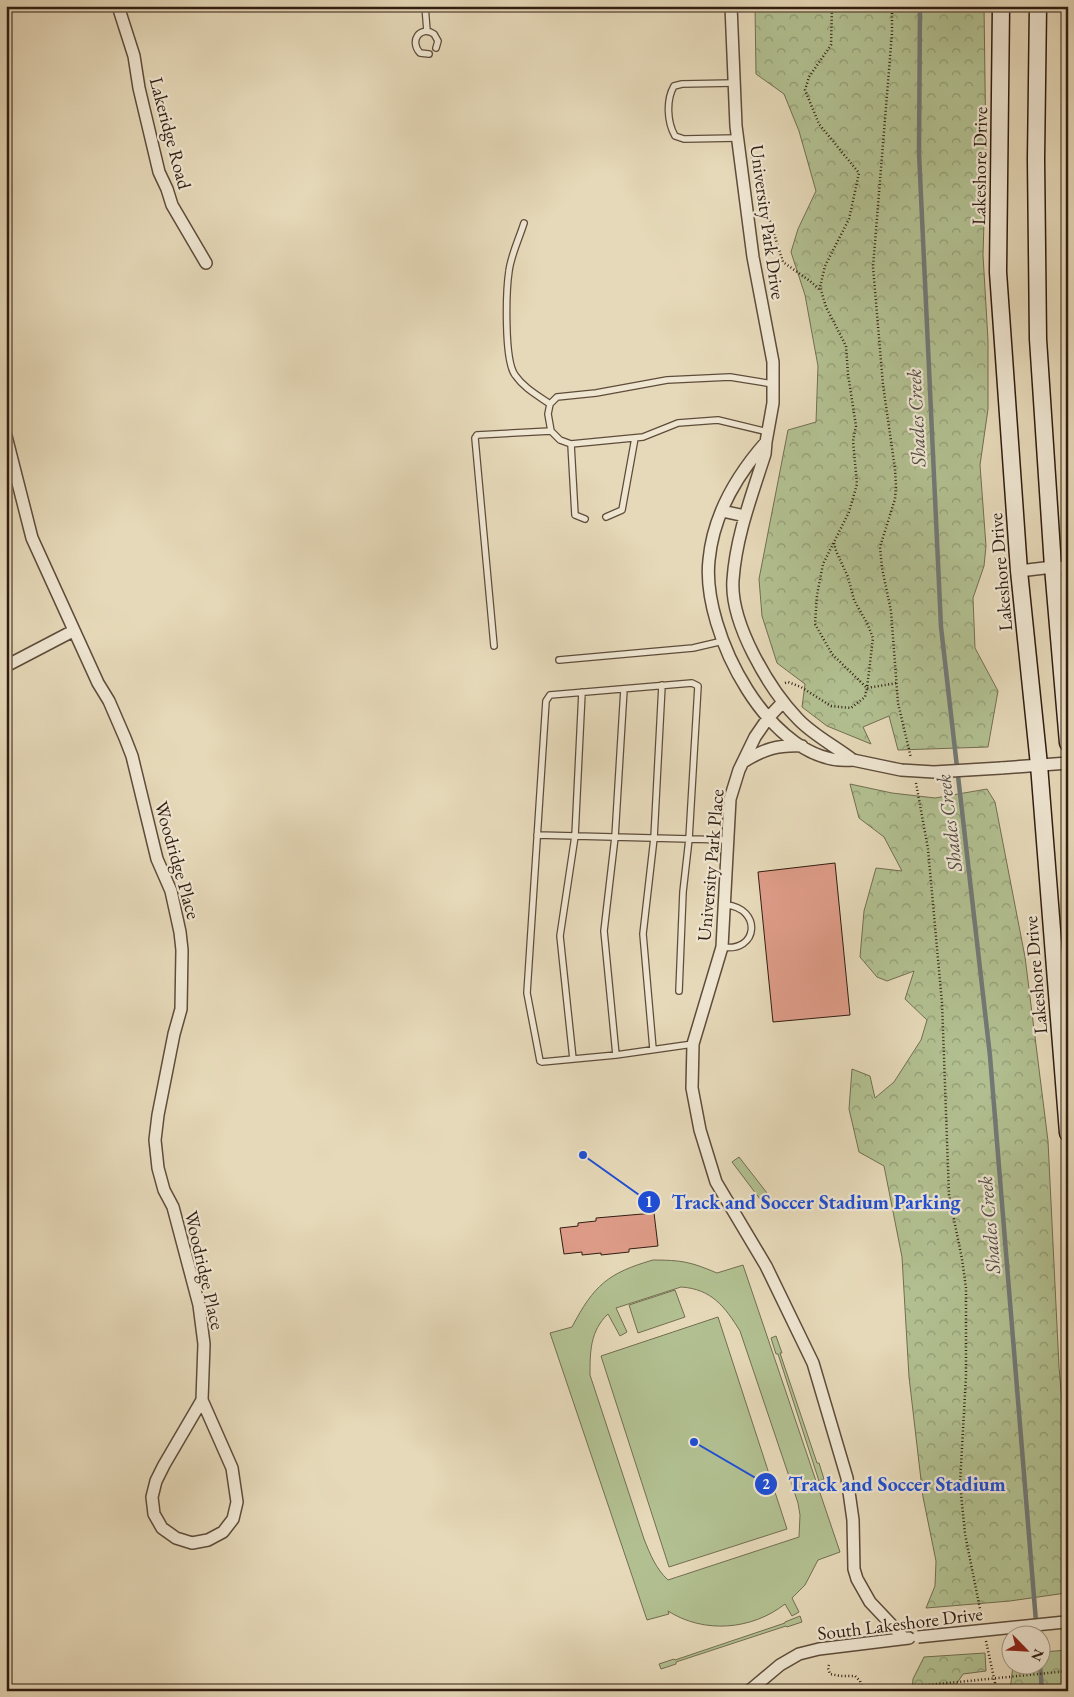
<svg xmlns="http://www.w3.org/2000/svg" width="1074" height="1697" viewBox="0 0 1074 1697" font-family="'EB Garamond',serif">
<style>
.forest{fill:url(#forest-crowns);stroke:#726e51}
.garden{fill:#b2c091;stroke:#726e51;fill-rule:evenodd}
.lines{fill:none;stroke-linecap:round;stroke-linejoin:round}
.stream{stroke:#727977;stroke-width:4.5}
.building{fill:#de9c88;stroke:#311d11}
.lane-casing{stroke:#5e4c3b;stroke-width:8}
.street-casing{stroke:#5e4c3b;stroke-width:14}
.secondary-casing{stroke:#311d11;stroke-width:19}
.path{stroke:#311d11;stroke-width:2.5;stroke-dasharray:1 2.5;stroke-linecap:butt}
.lane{stroke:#efe6d2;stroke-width:5.5}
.street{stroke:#efe6d2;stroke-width:11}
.secondary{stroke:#efe6d2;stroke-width:16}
.street-bridge-casing{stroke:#5e4c3b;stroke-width:14;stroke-linecap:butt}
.path-bridge{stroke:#311d11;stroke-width:2.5;stroke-dasharray:1 2.5;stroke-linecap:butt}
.street-bridge{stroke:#efe6d2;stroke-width:11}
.labels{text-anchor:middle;stroke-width:4.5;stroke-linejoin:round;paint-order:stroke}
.street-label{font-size:19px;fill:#311d11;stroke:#efe6d2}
.water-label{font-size:20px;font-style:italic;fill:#514b44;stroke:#efe6d2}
.leader{fill:none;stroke:#1d4ed8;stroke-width:2}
.callout-dot{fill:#1d4ed8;stroke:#efe6d2;stroke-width:2}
.mark-label{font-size:15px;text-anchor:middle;font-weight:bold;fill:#fff}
.callout-label{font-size:20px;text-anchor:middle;font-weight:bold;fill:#1d4ed8;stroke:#efe6d2;stroke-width:4.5;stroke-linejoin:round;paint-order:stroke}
</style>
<defs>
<pattern id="forest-crowns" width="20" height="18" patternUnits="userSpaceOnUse" patternTransform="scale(1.25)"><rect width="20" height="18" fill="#b2c091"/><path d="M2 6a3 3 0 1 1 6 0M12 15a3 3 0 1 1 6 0" fill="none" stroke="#919b75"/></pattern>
</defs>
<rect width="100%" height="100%" fill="#e6d9b9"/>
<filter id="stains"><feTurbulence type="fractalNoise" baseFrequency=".004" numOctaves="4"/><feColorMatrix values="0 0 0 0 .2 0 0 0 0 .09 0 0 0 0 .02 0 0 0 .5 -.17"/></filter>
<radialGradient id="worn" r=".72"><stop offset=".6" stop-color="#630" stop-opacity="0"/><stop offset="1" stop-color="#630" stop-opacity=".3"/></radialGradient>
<path class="forest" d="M755 6H984L986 155 983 255 988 340V409L980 465 986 546 984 566 973 598 975 648 998 691 988 747 898 750 889 716 863 727 871 744 827 726 802 707 805 684 777 663 762 616 759 579 788 430 816 422 818 366 805 295 791 252 798 229 816 191 799 131 784 94 756 74Z
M850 784 892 793 935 798 987 789 995 802 1025 957 1048 1141 1059 1367 1068 1469V1589L1066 1593 1010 1601 926 1608 935 1586 936 1561 923 1497 909 1377 902 1257 884 1166 859 1152 849 1109 852 1069 870 1076 875 1098 894 1082 921 1040 927 1020 905 999 914 971 887 981 877 977 860 957 864 911 876 868 902 871 884 837 859 818Z
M1068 1650V1691H1010L1013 1665 1042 1664V1652Z
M985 1653 986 1671 963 1674 952 1691H912L913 1679 924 1657Z"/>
<path class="garden" d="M739 1157 767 1193 760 1199 732 1162Z
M653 1260C682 1260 691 1262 717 1273L743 1265 840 1552 818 1560 805 1585 792 1598 799 1612 792 1616 785 1604C752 1630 704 1634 668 1611L669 1614 647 1620 550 1333 572 1327C594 1285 608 1273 653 1260ZM681 1287C712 1289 725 1307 740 1331L798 1503 800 1515 799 1537 668 1580C656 1569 650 1554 644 1539L590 1375C590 1352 590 1331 608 1314L620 1336 627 1332 616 1308Z
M675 1290 685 1317 638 1333 629 1305Z
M718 1317 787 1529 669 1567 601 1356Z
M776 1336 782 1353H780L817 1463H819L824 1479 819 1481 778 1354H776L771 1338Z
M800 1616 802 1622 787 1627 786 1626 676 1662V1664L661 1669 659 1664 674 1659 675 1660 785 1623V1622Z"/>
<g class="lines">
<path class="stream" d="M920 6 919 153 941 627 990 1056 1037 1634
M1040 1664 1042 1691"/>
</g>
<path class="building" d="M835 863 850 1015 773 1022 758 872Z
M654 1213 658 1246 629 1249V1252L601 1255V1253L582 1255V1252L564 1254 560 1228 578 1226V1223L596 1221V1218Z"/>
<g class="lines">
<g class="lane-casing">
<path id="lane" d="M425 6 427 31
M429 54 420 53C409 41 420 25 434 34L438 41 436 48
M734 83 682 84 674 86C666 100 667 122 675 136L684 139 738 138
M524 223C519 239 511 255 509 271 506 291 504 360 515 375 524 388 537 395 550 404
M768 432 718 420 678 423 643 437 571 444 560 440 551 431 548 414 550 404 557 397 596 393 667 380 730 377 773 384
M571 444 575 515 585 519
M606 517 622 510 635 438
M494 646 475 438 477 435 551 431
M559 660 693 648 723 641
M537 835 728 840
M722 947C759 953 762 908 726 905
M679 991 683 892 689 839 698 686 692 683 550 695 546 701 527 993 540 1061 542 1062 616 1055 693 1044
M653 1049 643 934 654 838 662 685
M616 1055 604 931 615 837 624 689
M573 1059 560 936 575 836 582 692"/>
</g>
<g class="street-casing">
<path id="street" d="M118 6 134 56 139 88 159 172 167 189 172 205 206 263
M731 6 736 126 753 257 773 362V403L766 442 765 454C752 495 736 536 733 580 730 623 769 689 798 719 813 735 835 746 853 760
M6 436 32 538 98 683 109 701 125 738 132 756 157 859 171 891 180 932 182 950 181 1009 174 1034 158 1115 155 1140 158 1168 164 1190 173 1207 199 1305 204 1344 202 1400 232 1468 237 1502 233 1519 223 1532 208 1540 192 1543 176 1538 162 1528 154 1514 152 1497 156 1481 164 1465 202 1400
M766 442C737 475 713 516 709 560 701 631 771 768 853 760
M722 511 745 516
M1019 571 1053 567 1068 568
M6 666 73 631
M783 702 768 718 755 737 739 770 730 799 722 947 693 1044 692 1088 700 1130 716 1182 766 1266 813 1363 847 1478 853 1520 854 1569 857 1579 870 1602 904 1638
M743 762C764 749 777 745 802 746
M1001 768 1068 763
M749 1691 780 1665 799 1654 819 1649 909 1638"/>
</g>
<g class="secondary-casing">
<path id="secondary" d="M1001 6 998 272 1019 571 1039 765 1068 1133
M1038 6 1036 159 1038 339 1053 567 1068 743"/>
</g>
<path class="path" d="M892 6V33L873 267 883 385 895 469 896 486 895 499 880 547 882 568 891 611 898 703 911 758
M752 157 757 166 768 215 783 262 810 281 820 290
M834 543 836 551 848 577 854 600 868 625 873 638 867 688 897 683
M785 683 788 682 801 687 831 706 851 708 865 697 867 688 832 654 815 624 817 595 823 564 849 512 857 484 853 441 856 426 848 374 846 346 826 307 820 287 825 266 849 219 859 173 819 124 805 90 809 77 831 45 832 6
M916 783 928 849 942 1003 949 1195 962 1259 966 1288V1376L960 1484 965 1534 982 1619
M986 1641 995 1683 992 1691
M829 1665 828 1668 830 1674 840 1676H855L860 1681 863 1691
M894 1691 900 1687H908"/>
<use href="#lane" class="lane"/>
<use href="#street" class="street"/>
<use href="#secondary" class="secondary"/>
<g class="street-bridge-casing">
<path id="street-bridge" d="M853 760 901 770 934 772 1001 768
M918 1637 1065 1622"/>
</g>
<path class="path-bridge" d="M908 1687 1068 1671"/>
<use href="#street-bridge" class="street-bridge"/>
</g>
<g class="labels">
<g class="street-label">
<text transform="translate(171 133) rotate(75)" y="7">Lakeridge Road</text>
<text transform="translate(979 166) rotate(-89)" y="7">Lakeshore Drive</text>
<text transform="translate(768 222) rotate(82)" y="7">University Park Drive</text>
<text transform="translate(1000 572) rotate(-95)" y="7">Lakeshore Drive</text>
<text transform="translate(178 860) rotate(74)" y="7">Woodridge Place</text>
<text transform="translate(710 865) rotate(-85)" y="7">University Park Place</text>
<text transform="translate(1035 975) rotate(-95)" y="7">Lakeshore Drive</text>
<text transform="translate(205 1270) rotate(77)" y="7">Woodridge Place</text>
<text transform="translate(900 1623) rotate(-7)" y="7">South Lakeshore Drive</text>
</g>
<g class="water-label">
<text transform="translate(916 418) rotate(-93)" y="7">Shades Creek</text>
<text transform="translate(949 823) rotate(-97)" y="7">Shades Creek</text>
<text transform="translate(989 1225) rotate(-95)" y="7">Shades Creek</text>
</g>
</g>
<path class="leader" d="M583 1155L649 1202M694 1442L766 1484"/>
<g class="callout-dot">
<circle cx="583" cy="1155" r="5"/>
<circle cx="694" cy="1442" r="5"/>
<circle cx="649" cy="1202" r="12"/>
<circle cx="766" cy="1484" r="12"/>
</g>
<g class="mark-label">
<text x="649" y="1207">1</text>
<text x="766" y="1489">2</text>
</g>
<g class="callout-label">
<text x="816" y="1209">Track and Soccer Stadium Parking</text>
<text x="897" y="1491">Track and Soccer Stadium</text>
</g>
<rect width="1074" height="1697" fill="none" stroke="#e6d9b9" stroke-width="25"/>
<rect x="8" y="8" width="1059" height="1682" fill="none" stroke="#311d11" stroke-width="2.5"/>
<rect x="12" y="12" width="1049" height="1672" fill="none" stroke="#311d11"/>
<g transform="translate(1026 1650) rotate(114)"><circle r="24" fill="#efe6d2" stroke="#a39685"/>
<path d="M0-4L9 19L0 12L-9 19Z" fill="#8f2418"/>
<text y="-8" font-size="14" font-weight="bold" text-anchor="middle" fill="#311d11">N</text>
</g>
<rect width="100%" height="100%" filter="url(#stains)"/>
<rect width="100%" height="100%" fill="url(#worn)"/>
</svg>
